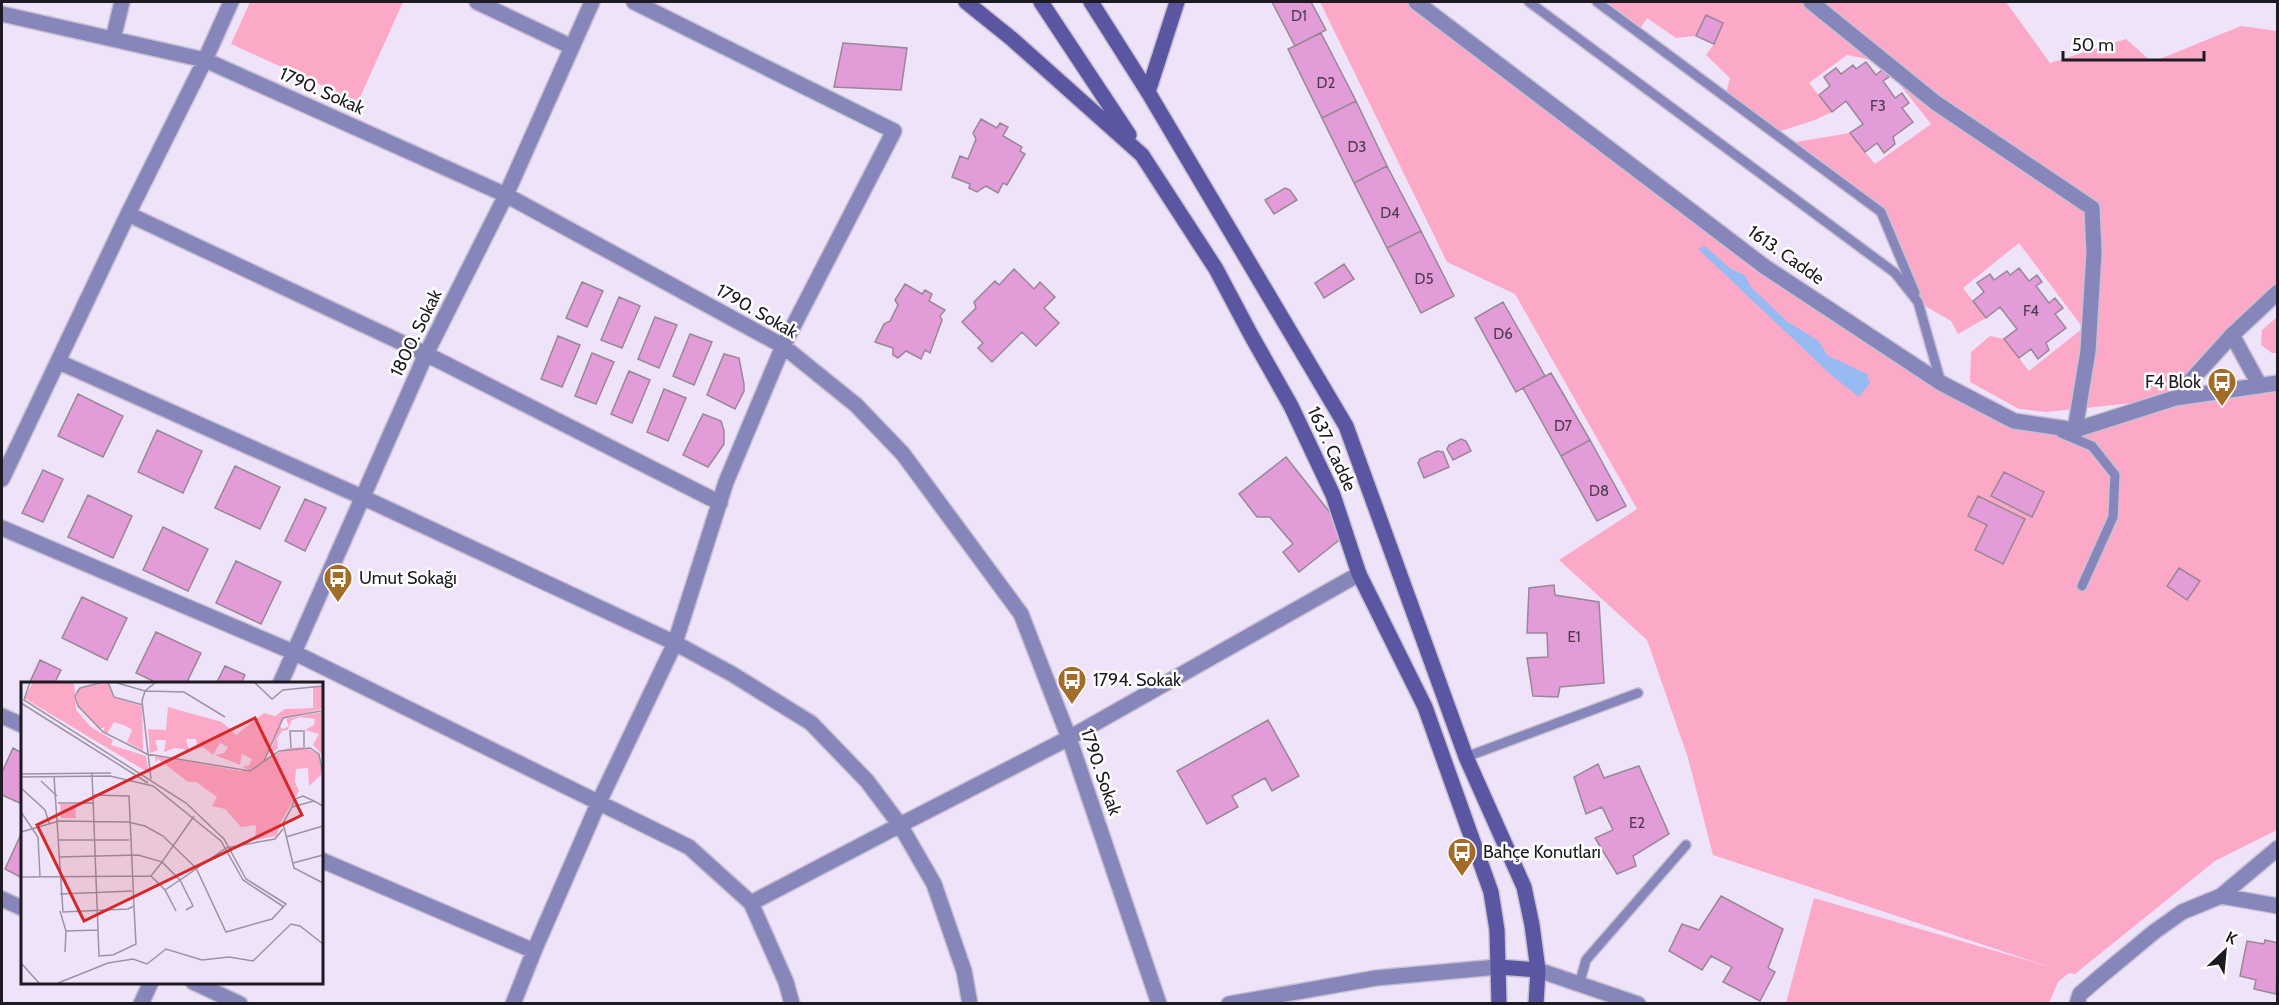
<svg xmlns="http://www.w3.org/2000/svg" width="2279" height="1005" viewBox="0 0 2279 1005" font-family="Cabin,sans-serif">
<style>
.green{fill:#fca9c7}
.water{fill:#98baf3}
.building{fill:#e29cd7;stroke:#998696;stroke-width:1.5}
.lines{fill:none;stroke-linecap:round;stroke-linejoin:round}
.lane-casing{stroke:#c9bfd3;stroke-width:12}
.street-casing{stroke:#c9bfd3;stroke-width:18}
.secondary-casing{stroke:#c9bfd3;stroke-width:18}
.lane{stroke:#8786bb;stroke-width:9}
.street{stroke:#8786bb;stroke-width:15}
.secondary{stroke:#5b56a1;stroke-width:15}
.labels{text-anchor:middle;stroke-width:5;stroke-linejoin:round;paint-order:stroke}
.number-label{font-size:15px;fill:#4f3a4f}
.street-label{font-size:18px;fill:#1e1a22;stroke:#fff}
.poi-label{font-size:18px;fill:#1e1a22;stroke:#fff;text-anchor:start}
.inset-road{fill:none;stroke:#9b93a4;stroke-width:1.5}
.view{fill:#d62828;fill-opacity:0.15;stroke:#d62828;stroke-width:3}
.inset-edge{fill:none;stroke:#1e1a22;stroke-width:3}
</style>
<rect width="100%" height="100%" fill="#efe3fa"/>
<path class="green" d="M250 2H403L358 102 231 44Z
M1320 2H1411L1765 267 2014 421 2075 430 2171 399 2047 412 2019 409 1970 382 1971 352 1990 336 2004 339 2029 371 2083 328 2019 243 1963 288 1986 318 1958 334 1951 321 1918 302 1881 212 1789 143 1850 133 1875 164 1931 124 1882 62 1847 55 1809 83 1832 112 1815 120 1775 133 1725 97 1730 78 1706 55 1714 44 1723 23 1706 15 1696 36 1676 38 1647 18 1638 32 1605 7 1609 2H2006L2050 63 2126 39 2152 62 2241 26 2277 31V292L2176 398 2277 381V830L2215 861 2075 974 2069 973 2058 982 2049 1003H1786L1814 898 2050 967 1713 855 1688 758 1647 640 1559 560 1637 509 1515 294 1447 262Z
M2277 317V353H2272L2261 345 2262 330Z"/>
<path class="water" d="M1705 246 1731 269 1745 275 1751 287 1788 322 1819 341 1827 355 1867 374 1870 383 1859 397 1831 375 1698 249Z"/>
<path class="building" d="M1272 2H1311L1326 30 1295 46Z
M1706 15 1723 23 1714 44 1696 36Z
M1321 33 1356 101 1322 118 1288 49Z
M843 43 907 48 901 90 834 87Z
M1866 62 1876 75 1883 69 1889 77 1883 81 1895 98 1902 93 1909 103 1902 108 1913 122 1893 137 1895 144 1884 153 1877 143 1865 152 1850 133 1863 124 1846 101 1832 112 1819 95 1830 86 1824 77 1836 68 1841 74 1853 65 1856 69Z
M1356 101 1387 166 1354 183 1322 118Z
M981 119 997 128 1000 123 1008 127 1003 136 1022 147 1020 151 1025 154 1007 185 1003 183 998 193 986 186 977 192 969 188 970 184 952 177 960 156 968 159 976 139 973 133Z
M1387 166 1421 231 1387 248 1354 183Z
M1285 188 1290 190 1297 200 1274 214 1265 200Z
M1421 231 1454 296 1421 313 1387 248Z
M1344 264 1354 279 1324 298 1315 283Z
M2019 268 2029 281 2037 275 2042 282 2036 286 2049 303 2055 298 2063 308 2055 314 2066 328 2046 343 2049 350 2038 359 2031 349 2019 358 2004 339 2017 329 2000 307 1986 318 1973 301 1984 292 1977 283 1990 274 1994 280 2007 271 2010 275Z
M1014 269 1034 289 1040 282 1055 297 1044 308 1059 323 1036 346 1022 332 992 362 978 348 983 343 962 322 976 308 974 302 995 281 999 285Z
M582 282 603 291 587 327 566 318Z
M905 284 922 294 925 290 932 294 929 301 945 310 940 316 942 320 930 353 925 350 921 359 906 351 898 358 893 355V348L875 342 884 324 890 321 898 305 895 300Z
M619 297 640 306 622 348 601 340Z
M1503 302 1545 376 1516 392 1475 318Z
M655 317 677 325 659 368 638 359Z
M690 334 712 342 694 385 673 376Z
M558 336 580 345 562 387 541 379Z
M592 353 614 362 596 404 575 396Z
M724 354 739 358 744 384V391L735 409 707 395Z
M629 371 650 380 632 423 611 414Z
M1551 373 1590 440 1561 456 1523 388Z
M664 389 686 398 668 441 647 432Z
M78 394 123 416 103 457 58 436Z
M703 414 721 421 724 431V444L708 467 683 455Z
M157 430 202 451 183 493 138 472Z
M1461 439 1466 441 1471 451 1453 460 1447 449 1449 445Z
M1590 440 1626 506 1597 521 1561 456Z
M1437 451 1443 452 1449 467 1424 478 1418 463 1420 459Z
M1286 457 1347 534 1299 572 1283 552 1293 544 1270 517H1257L1239 494Z
M235 466 280 487 260 529 215 508Z
M43 470 63 479 43 522 22 513Z
M2004 472 2044 492 2032 517 1991 496Z
M88 495 132 516 113 558 68 537Z
M1978 496 2025 519 2003 564 1975 550 1987 525 1968 516Z
M305 499 326 508 305 551 285 541Z
M163 527 208 549 188 591 143 570Z
M236 561 281 582 261 624 216 603Z
M2179 568 2200 581 2187 600 2167 586Z
M1554 585 1555 595 1599 602 1604 683 1560 687 1558 697 1533 696 1527 658 1548 657 1547 633H1527L1529 588Z
M82 597 127 618 107 660 62 638Z
M156 632 201 653 186 684H159L136 673Z
M40 660 61 670 54 684H29Z
M225 666 245 675 241 684H216Z
M1268 720 1299 776 1272 791 1265 778 1232 796 1238 807 1207 824 1177 771Z
M13 748 22 753V804L2 795V772Z
M1598 764 1604 778 1639 766 1669 834 1633 856 1636 866 1617 874 1595 838 1613 830 1602 807 1586 814 1574 777Z
M22 832V878L5 869Z
M1721 896 1783 929 1768 968 1775 972 1760 1001 1723 982 1732 967 1711 956 1702 970 1669 951 1682 924 1699 930Z
M2265 940 2278 943 2276 994 2254 989 2256 980 2240 976 2247 941 2264 944Z"/>
<g class="lines">
<g class="lane-casing">
<path id="lane" d="M1529 2 1895 273 1918 302 1941 383
M1597 2 1881 212 1915 293
M2061 433 2092 446 2115 475 2113 517 2082 586
M1466 757 1638 693
M1579 985 1586 960 1686 845"/>
</g>
<g class="street-casing">
<path id="street" d="M477 2 572 47
M1416 2 1765 267 1941 383 2014 421 2075 430 2175 398 2278 383
M1811 2 1936 103 2092 208 2094 253 2088 351 2075 430
M2 14 205 60 506 195 783 346 856 405 903 454 1021 614 1069 738 1159 1004
M113 39 122 2
M128 214 426 354 720 503
M2232 335 2260 386
M59 362 362 497 675 643 732 674 811 723 867 781 900 825 1069 738 1359 574
M2175 398 2232 335 2278 292
M2 479 128 214 205 60 231 2
M2 528 293 652 689 847 751 903 900 825 934 884 964 971 970 1004
M280 684 426 354 506 195 592 2
M2 716 22 725
M321 860 534 951
M2221 896 2278 848
M2 899 22 908
M751 903 786 982 792 1004
M1538 970 1638 1004
M193 982 240 1004
M141 1004 151 982
M513 1004 534 951 598 804 675 643 726 482 783 346 894 131 634 2
M1229 1004 1376 978 1498 967
M2077 1004 2080 994 2101 976 2154 932 2182 912 2221 896 2278 906"/>
</g>
<g class="secondary-casing">
<path id="secondary" d="M966 2 1012 39 1142 155 1216 269 1251 335 1291 406 1333 495 1359 574 1425 707 1491 892 1497 930 1499 1004
M1041 2 1129 135
M1091 2 1148 92 1346 426 1466 757 1524 887 1532 925 1538 970 1536 1004
M1148 92 1177 2
M1498 967 1538 970"/>
</g>
<use href="#lane" class="lane"/>
<use href="#street" class="street"/>
<use href="#secondary" class="secondary"/>
</g>
<defs>
<g id="bus-pin" transform="scale(1.5)"><path d="M0 17L-7.5 6A9.5 9.5 0 1 1 7.5 6Z" fill="#a46c29" stroke="#fff"/><path d="M-5-6H5V4H4V6H2V4H-2V6H-4V4H-5ZM-3.5-4V0h7V-4ZM-3.5 1.2v1.5H-2V1.2ZM2 1.2v1.5H3.5V1.2Z" fill="#fff"/></g>
</defs>
<g fill-rule="evenodd">
<use href="#bus-pin" x="2222" y="382"/>
<use href="#bus-pin" x="338" y="578"/>
<use href="#bus-pin" x="1072" y="680"/>
<use href="#bus-pin" x="1462" y="852"/>
</g>
<g class="labels">
<g class="number-label">
<text x="1299" y="21">D1</text>
<text x="1326" y="88">D2</text>
<text x="1878" y="111">F3</text>
<text x="1357" y="152">D3</text>
<text x="1390" y="218">D4</text>
<text x="1424" y="284">D5</text>
<text x="2031" y="316">F4</text>
<text x="1503" y="339">D6</text>
<text x="1563" y="431">D7</text>
<text x="1599" y="496">D8</text>
<text x="1574" y="642">E1</text>
<text x="1637" y="828">E2</text>
</g>
<g class="street-label">
<text transform="translate(322 91) rotate(24)" y="6">1790. Sokak</text>
<text transform="translate(1786 255) rotate(35)" y="6">1613. Cadde</text>
<text transform="translate(757 311) rotate(30)" y="6">1790. Sokak</text>
<text transform="translate(416 333) rotate(-64)" y="6">1800. Sokak</text>
<text transform="translate(1332 449) rotate(65)" y="6">1637. Cadde</text>
<text transform="translate(1101 772) rotate(71)" y="6">1790. Sokak</text>
</g>
<g class="poi-label">
<text x="2201" y="388" text-anchor="end">F4 Blok</text>
<text x="359" y="584">Umut Sokağı</text>
<text x="1093" y="686">1794. Sokak</text>
<text x="1483" y="858">Bahçe Konutları</text>
</g>
</g>
<g transform="translate(21 682)">
<rect width="302" height="302" fill="#efe3fa"/>
<path d="M12 0H53L55 28 70 45 92 58 90 63 125 74 128 91 3 16ZM87 0 93 15 121 24 122 69 106 60 111 48 105 44 93 40 86 52 82 50 84 45 79 47 57 24 55 9 59 6ZM292 4H301V27L263 36 243 78 267 66 283 65 298 72 301 92 288 104 287 86 275 87 274 100 278 109 260 140 256 154 234 158 235 143 220 145 204 127 191 124 196 115 175 100H167L137 77 135 80 134 74 220 89 228 88 221 85 228 83 231 77 221 72 219 83 194 73 203 71 207 65 199 61 192 73 182 65 170 69 176 64 175 57H165L168 68 154 66 143 70 145 58H134L137 68 129 71 127 47 145 48 147 25 201 40 215 53 243 31 254 34 264 27 292 26ZM301 30V72L292 63 298 52 284 48 293 43 294 37 279 35 271 38 267 48 261 49 256 57 257 67 249 70 259 44 262 47 268 44 265 37ZM39 122H54L55 136H40Z" fill="#fca9c7"/>
<path class="inset-road" d="M83 0 59 6 54 14 57 24 82 50 126 72 229 89 258 69 289 66 298 72 302 93M87 0 93 15 122 23M93 0 124 9 163 10 204 35M233 0 251 17 262 8 302 4M0 21 127 101M270 66 269 49H283V65M243 79 262 36 300 29M71 91 78 274 92 273 115 262 113 225M0 92 90 91M33 94 42 230 107 227 113 224 108 114 73 113M0 95 89 94 132 104 200 159 222 198 263 225M130 97 121 19 124 9 135 0M20 99 36 114M0 106 24 128 28 141M37 121H73M271 124 274 117 282 114 293 119M302 124 293 119 271 125 262 141 273 186 302 201M0 130 17 155 19 194M0 150 38 139 107 140 124 144 142 154 175 186 205 250 251 237 265 222 225 197 203 157 165 121 3 18 9 0M265 155 302 144M38 158H108M38 175 117 173 141 180 173 134M272 181 302 173M130 194 144 208 155 229M0 195 130 194 141 180 159 198 205 166 254 157 262 147M144 208 159 198 172 224 165 228M39 212 111 209M39 229 45 249 44 270M45 249 77 248M0 281 18 301M37 301 87 281 112 277 126 282 145 267 181 278 208 275 232 279 270 242 279 244 302 262"/>
<path class="view" d="M234 36 281 133 63 239 16 143Z"/>
<rect width="302" height="302" class="inset-edge"/>
</g>
<rect width="2279" height="1005" fill="none" stroke="#1e1a22" stroke-width="6"/>
<g transform="translate(2225 951) rotate(26)" stroke="#ffffff" stroke-width="4.5" paint-order="stroke">
<path d="M0-4.5L10 22L0 15L-10 22Z" fill="#1e1a22"/>
<text y="-9" font-size="16" font-weight="bold" text-anchor="middle" fill="#1e1a22">K</text>
</g>
<path d="M2063 51v9h141v-9" fill="none" stroke="#1e1a22" stroke-width="3"/>
<text x="2072" y="51" font-size="18" fill="#1e1a22" stroke="#ffffff" stroke-width="4.5" paint-order="stroke">50 m</text>
</svg>
